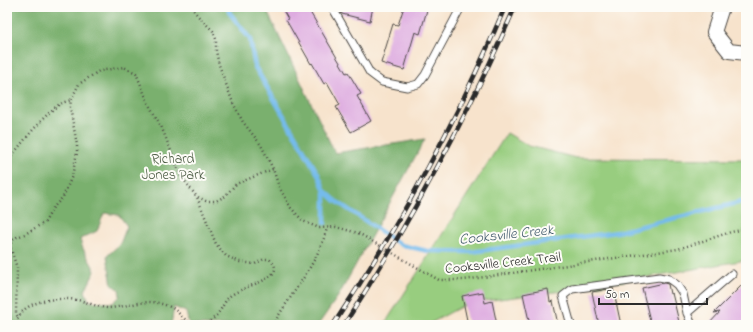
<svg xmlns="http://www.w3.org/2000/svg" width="753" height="332" viewBox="0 0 753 332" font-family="'Indie Flower',sans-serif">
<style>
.green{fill:#98cd7f;stroke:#627c55}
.forest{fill:#7ab06e;stroke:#526e4c;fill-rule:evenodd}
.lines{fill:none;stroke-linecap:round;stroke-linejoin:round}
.stream{stroke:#75bbec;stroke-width:4.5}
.building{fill:#deace0}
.service-casing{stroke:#4a4743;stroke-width:9}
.minor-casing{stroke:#4a4743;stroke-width:16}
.path{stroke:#4a4743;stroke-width:2.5;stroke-dasharray:1 3;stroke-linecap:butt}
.service{stroke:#fff;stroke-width:7}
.minor{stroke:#fff;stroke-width:14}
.rail-casing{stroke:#2b2b2b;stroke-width:4.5}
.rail{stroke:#fdfcf7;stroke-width:3;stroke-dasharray:9;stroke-linecap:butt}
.labels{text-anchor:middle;stroke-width:4;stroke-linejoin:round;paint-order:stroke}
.park-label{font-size:14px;fill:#4c5c44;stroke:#fdfcf7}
.street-label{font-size:14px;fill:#2b2b2b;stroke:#fdfcf7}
.water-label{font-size:15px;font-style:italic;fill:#455d6f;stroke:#fdfcf7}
</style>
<rect width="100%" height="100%" fill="#fdfcf7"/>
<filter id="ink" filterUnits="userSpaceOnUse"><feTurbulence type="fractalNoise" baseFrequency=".025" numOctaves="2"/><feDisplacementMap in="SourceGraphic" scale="8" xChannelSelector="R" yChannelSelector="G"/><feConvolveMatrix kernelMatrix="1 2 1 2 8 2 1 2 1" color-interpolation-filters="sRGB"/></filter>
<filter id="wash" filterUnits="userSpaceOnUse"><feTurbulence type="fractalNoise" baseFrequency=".012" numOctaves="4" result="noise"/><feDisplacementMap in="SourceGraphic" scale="16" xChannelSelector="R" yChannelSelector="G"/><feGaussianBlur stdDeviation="0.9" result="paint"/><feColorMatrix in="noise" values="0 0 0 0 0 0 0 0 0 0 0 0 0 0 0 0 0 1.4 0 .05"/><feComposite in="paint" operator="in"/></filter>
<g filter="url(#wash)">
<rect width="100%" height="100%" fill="#f7e3cc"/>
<path class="green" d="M507 133 529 146 576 158 746 159V260L578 289 468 303 427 325H384Z"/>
<path class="forest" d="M7 7H265L335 153 425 139 339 295 318 325H189L186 312 174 307 171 325H7V234L9 225 7 203ZM104 213 119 215 127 226 120 244 107 256 112 285 119 289 120 296 113 303 89 301 85 291 95 271C90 260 82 250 80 239L97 231Z"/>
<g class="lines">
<path class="stream" d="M228 7 229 12 250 39 255 67 318 174 325 191 336 201 401 245 428 251 471 252 617 232 746 201
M325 191V223"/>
</g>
<g id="blocks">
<path class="building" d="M281 7H307L346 73 348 72 361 94 357 96 371 121 351 132 336 107 340 105 327 82 324 84 312 63 311 64 286 20 288 19Z
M338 7H373L370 21 342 14Z
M404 7H427L426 9 427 10 420 34 415 32 404 70 381 63 393 24 398 25Z
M746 281V320L741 325H708L720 312 714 313Z
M664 283 668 284 670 294 672 293 679 322 672 323V325H651L642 288Z
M613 288 621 325H599L592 292Z
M548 289 550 302 553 301 558 325H530L523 294Z
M483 292 485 303 492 301 497 325H468L462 296Z"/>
</g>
</g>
<g filter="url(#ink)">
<use href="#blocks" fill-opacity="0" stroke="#4a4743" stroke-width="1"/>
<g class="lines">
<g class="service-casing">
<path id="service" d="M332 7 370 73 382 82 407 87 418 84 425 75 461 7
M687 313 732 274
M571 325 563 296 572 289 659 277 669 279 677 285 683 294 687 313 692 325"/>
</g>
<g class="minor-casing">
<path id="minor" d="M722 7 714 32 729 51 746 53"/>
</g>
<path class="path" d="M191 7 198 16 213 31 216 39V51L219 65 233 103 243 122 261 145 273 169 279 187 291 208 303 221 319 228 336 227 358 233 439 280H464L678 249 731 232 746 229
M7 162C18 148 47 110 62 103 64 102 68 101 71 100
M198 197 206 201H216L225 196 236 184 273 169
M7 237 17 268 16 314 18 317
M10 247 12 241 17 237 25 234 45 222 53 208 63 197 72 176 77 153V145L70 107 71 100 79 84 99 71 124 67 136 73 149 105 161 126 181 176 197 197 216 244 226 256 240 262 255 264 264 259H269C289 275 253 284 243 289 239 291 234 293 230 296 225 300 223 307 219 312 216 316 212 320 208 323 204 324 200 325 196 324 185 323 181 314 174 309 171 307 166 305 162 304 145 298 125 308 107 308 97 307 87 302 78 300 57 297 20 299 16 325
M182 325V318
M273 325C291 293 318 264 327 228"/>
<use href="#service" class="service"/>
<use href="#minor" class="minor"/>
<g class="rail-casing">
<path id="rail" d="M333 325C400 225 458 118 505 7
M344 325C409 224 467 118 515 7"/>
</g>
<use href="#rail" class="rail"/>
</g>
</g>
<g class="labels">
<g class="park-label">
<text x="173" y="163">Richard<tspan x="173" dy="16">Jones Park</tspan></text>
</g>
<g class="street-label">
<text transform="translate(503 262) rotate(-6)" y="5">Cooksville Creek Trail</text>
</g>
<g class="water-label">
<text transform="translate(506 234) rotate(-6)" y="5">Cooksville Creek</text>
</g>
</g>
<rect width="753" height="332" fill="none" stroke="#fdfcf7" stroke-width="24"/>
<path d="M599 298v6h108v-6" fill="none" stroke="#2b2b2b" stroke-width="2"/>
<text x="605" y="298" font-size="12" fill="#2b2b2b" stroke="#fdfcf7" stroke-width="3" paint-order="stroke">50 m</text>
</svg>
